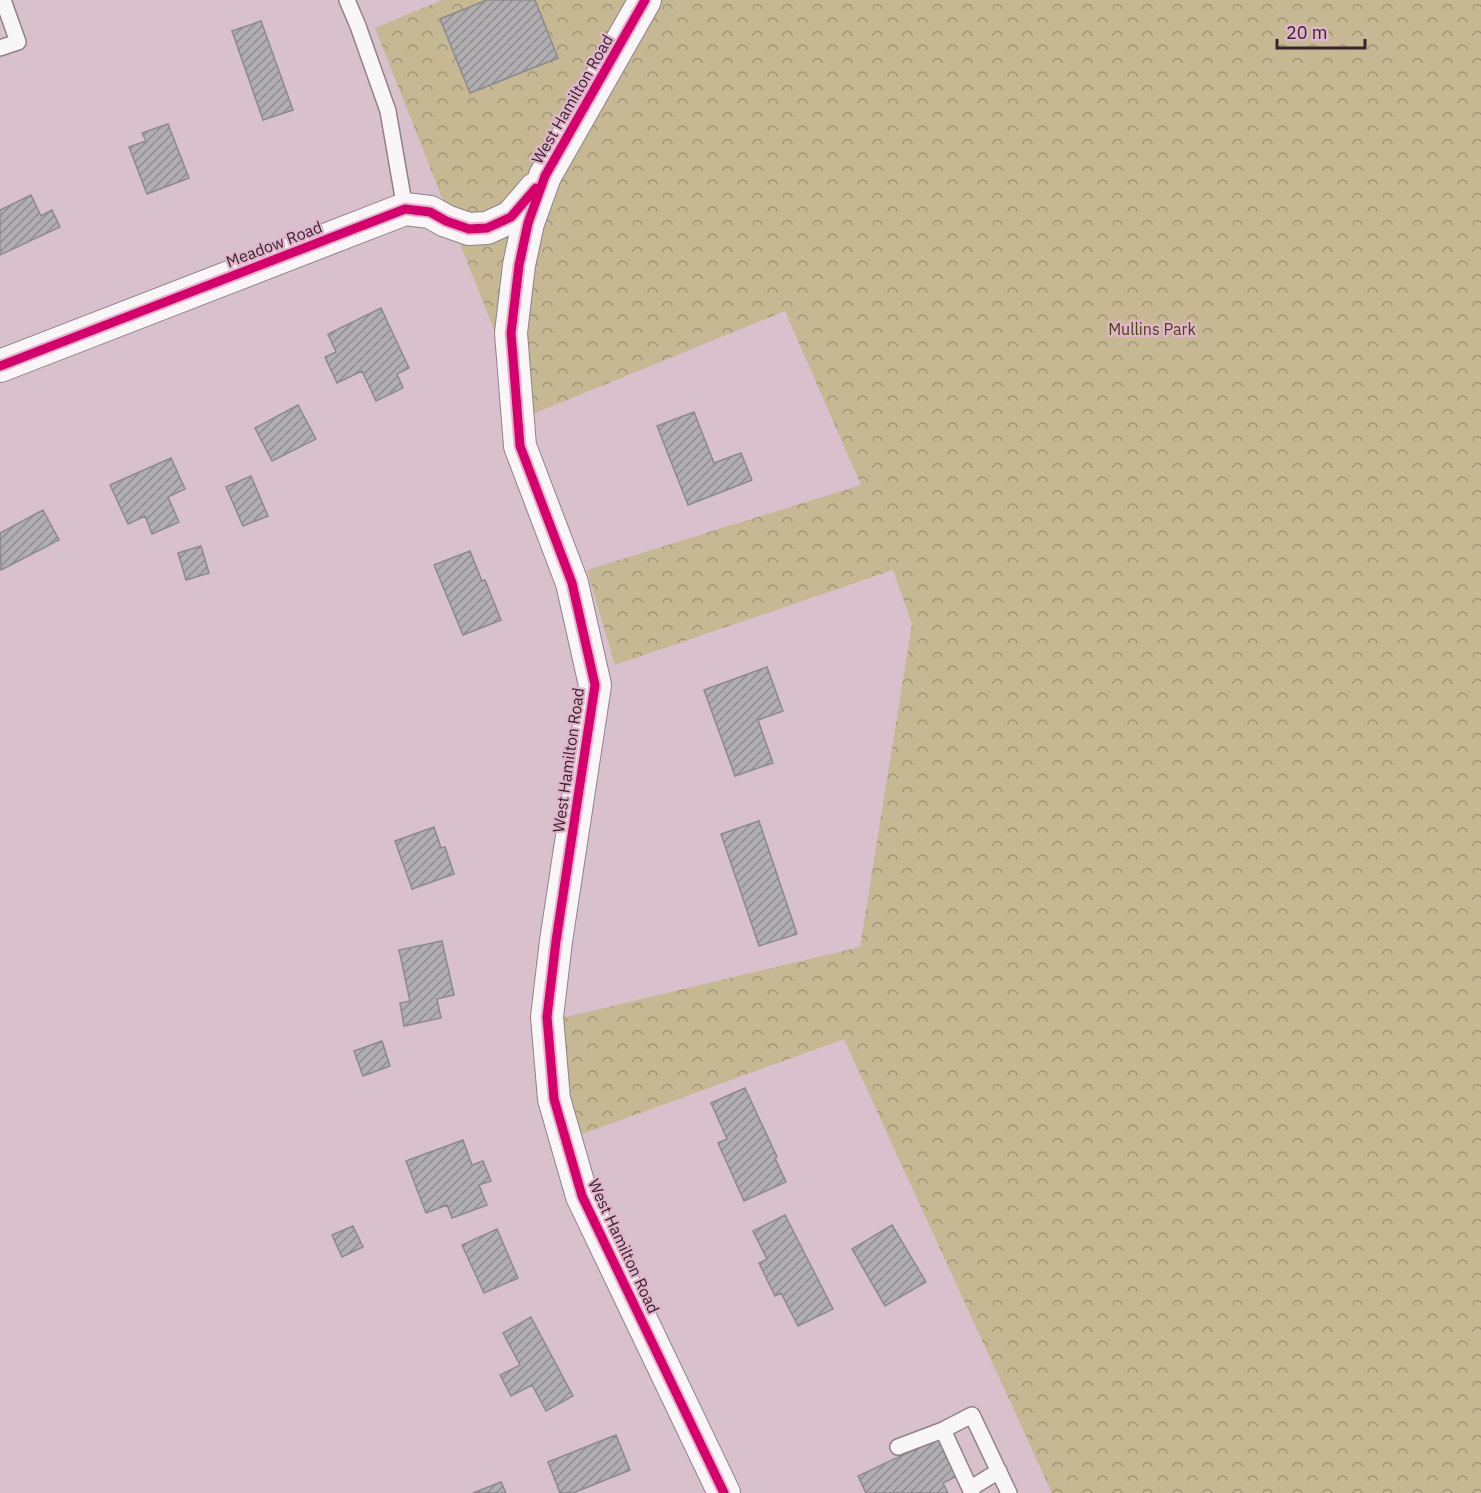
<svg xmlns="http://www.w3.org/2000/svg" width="1481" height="1493" viewBox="0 0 1481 1493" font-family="'IBM Plex Sans',sans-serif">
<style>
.park{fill:url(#park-crowns)}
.building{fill:url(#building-hatch);stroke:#8c8a8c;stroke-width:1.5}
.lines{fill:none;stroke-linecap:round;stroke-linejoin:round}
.service-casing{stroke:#928089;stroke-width:18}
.minor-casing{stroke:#928089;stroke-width:34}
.service{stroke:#f9f6f7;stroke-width:15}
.minor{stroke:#f9f6f7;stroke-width:32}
.cycleway-casing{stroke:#e2b5cc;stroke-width:13}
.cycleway{stroke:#d6006c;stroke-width:9}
.labels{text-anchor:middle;stroke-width:4.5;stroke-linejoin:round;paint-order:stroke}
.street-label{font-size:16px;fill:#36252e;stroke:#e2b5cc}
.park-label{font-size:16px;fill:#49460e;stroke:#e2b5cc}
</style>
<defs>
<pattern id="park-crowns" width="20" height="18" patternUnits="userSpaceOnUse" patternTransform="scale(1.5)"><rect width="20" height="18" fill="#c5b892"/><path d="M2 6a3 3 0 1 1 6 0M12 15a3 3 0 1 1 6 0" fill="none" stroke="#a19578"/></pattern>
<pattern id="building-hatch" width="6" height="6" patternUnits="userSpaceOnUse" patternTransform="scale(1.5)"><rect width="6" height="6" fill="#b0aeb0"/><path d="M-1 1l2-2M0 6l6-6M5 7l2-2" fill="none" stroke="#908d90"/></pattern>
</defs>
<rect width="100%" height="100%" fill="#d8c0cc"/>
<path class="park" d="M442 0H1481V1493H1052L844 1039 582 1134 570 1098 564 1063 562 1018 860 947 912 624 893 570 615 665 587 570 861 485 785 311 528 416 375 28Z"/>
<path class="building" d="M487 0H535L558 58 470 93 440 19Z
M261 21 293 110 263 120 232 31Z
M168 124 189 178 147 194 129 147 146 141 142 133Z
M31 195 41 216 52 210 60 227 0 255V210Z
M381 308 409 368 397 374 403 388 376 401 362 371 337 383 325 357 336 352 328 334Z
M298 405 316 439 272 461 255 428Z
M694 412 714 463 741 453 752 480 688 505 657 426Z
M171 458 185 489 168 497 179 522 152 534 145 516 128 524 110 485Z
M251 476 268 516 243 526 226 487Z
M43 510 59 540 1 570 0 533Z
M201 546 209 573 186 580 178 553Z
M470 551 482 581 485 580 501 620 463 635 434 565Z
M767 667 783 711 758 720 773 763 735 776 704 690Z
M759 821 797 934 759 946 721 834Z
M434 827 441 848 445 847 454 874 412 889 395 841Z
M442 941 454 995 437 999 441 1018 404 1026 400 1003 410 1001 399 950Z
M382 1041 390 1066 363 1076 354 1051Z
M745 1088 777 1157 775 1158 786 1182 744 1201 718 1143 727 1139 711 1103Z
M463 1140 472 1165 483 1161 491 1181 479 1185 487 1205 452 1218 447 1205 426 1213 406 1161Z
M785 1215 833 1309 798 1326 781 1293 775 1296 759 1263 767 1259 753 1231Z
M892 1225 926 1282 885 1306 852 1249Z
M353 1226 363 1247 342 1257 332 1235Z
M497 1229 518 1278 484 1293 462 1245Z
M531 1317 573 1396 546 1411 532 1385 511 1396 500 1375 520 1365 503 1333Z
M616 1435 630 1470 573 1493H560L548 1462Z
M941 1437 959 1475 943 1483 948 1493H866L858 1476Z
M501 1482 506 1493H473Z"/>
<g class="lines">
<g class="service-casing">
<path id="service" d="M347 0 358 26 388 111 405 209
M0 48 18 42 3 0
M943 1430 972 1493
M898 1447 943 1430 972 1415 1009 1493
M971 1488 999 1471"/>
</g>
<g class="minor-casing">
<path id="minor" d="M645 0 545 176 528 223 519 265 511 333 520 446 572 583 595 685 556 941 547 1017 554 1099 582 1196 724 1493
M0 366 405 209 430 212 446 221 469 229 487 228 511 217 535 189"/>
</g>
<use href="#service" class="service"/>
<use href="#minor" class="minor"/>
<g class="cycleway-casing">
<path id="cycleway" d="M645 0 545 176 528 223 519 265 511 333 520 446 572 583 595 685 556 941 547 1017 554 1099 582 1196 724 1493
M0 366 405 209 430 212 446 221 469 229 487 228 511 217 536 188"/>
</g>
<use href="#cycleway" class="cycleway"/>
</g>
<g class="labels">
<g class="street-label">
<text transform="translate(572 99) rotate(-60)" y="6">West Hamilton Road</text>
<text transform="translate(274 244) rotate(-21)" y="6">Meadow Road</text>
<text transform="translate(568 760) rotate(-82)" y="6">West Hamilton Road</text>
<text transform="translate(624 1246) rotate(65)" y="6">West Hamilton Road</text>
</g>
<g class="park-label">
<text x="1152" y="335">Mullins Park</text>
</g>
</g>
<path d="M1277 39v9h88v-9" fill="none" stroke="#36252e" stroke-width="3"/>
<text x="1286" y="39" font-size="18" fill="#36252e" stroke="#e2b5cc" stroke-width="4.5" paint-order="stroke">20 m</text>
</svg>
